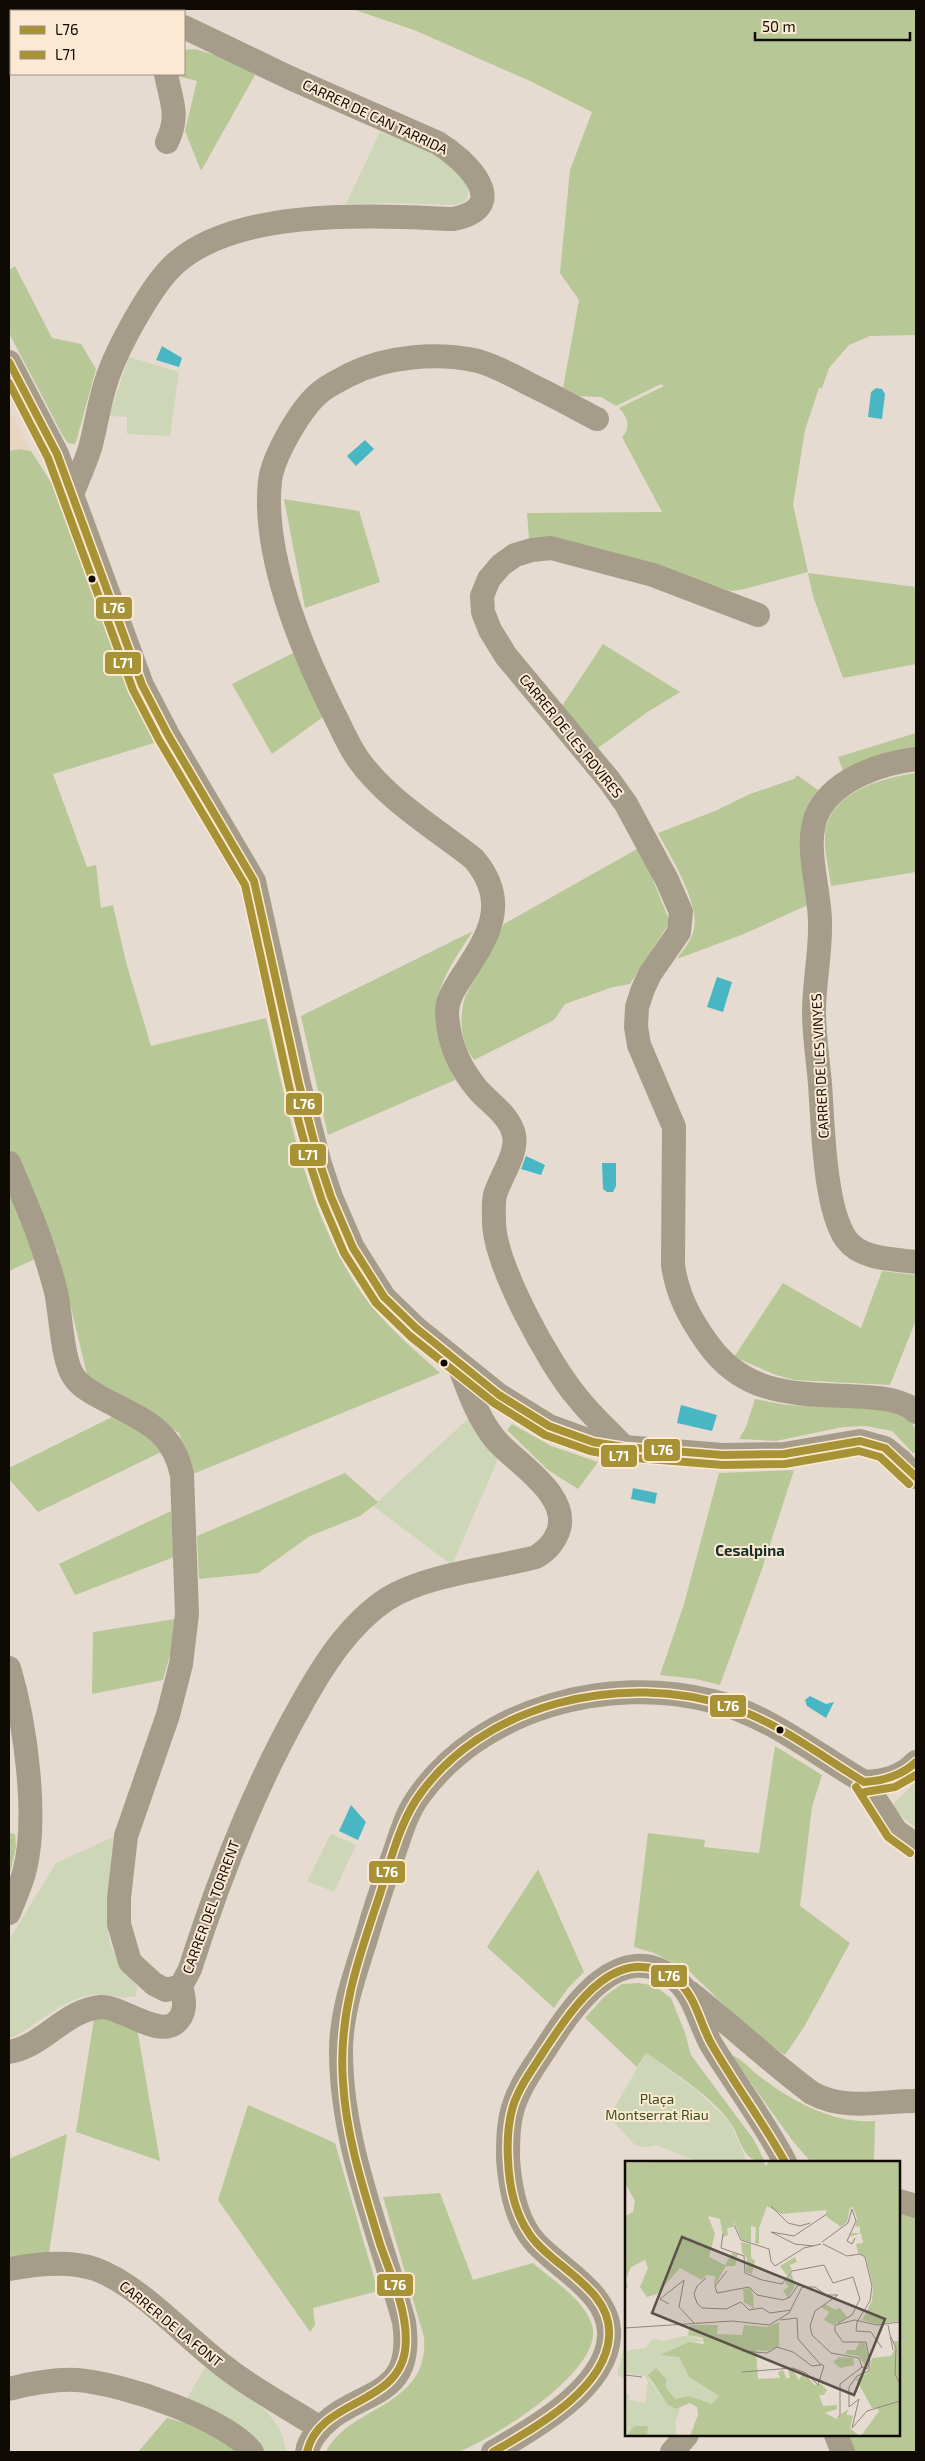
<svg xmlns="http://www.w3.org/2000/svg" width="925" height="2461" viewBox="0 0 925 2461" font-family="'Exo 2',sans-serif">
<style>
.built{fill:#e7d5c1}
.green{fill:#cdd6b6}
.forest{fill:#b7c796}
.water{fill:#48b7c3}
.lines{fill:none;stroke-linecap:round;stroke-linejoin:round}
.minor{stroke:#a59d8a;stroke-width:24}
.bus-1-casing{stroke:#fce9d4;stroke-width:11}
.bus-2-casing{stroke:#fce9d4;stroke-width:11}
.bus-1{stroke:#a79235;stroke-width:8}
.bus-2{stroke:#a79235;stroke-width:8}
.bus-dot{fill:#100a04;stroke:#fce9d4;stroke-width:2}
.labels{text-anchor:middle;stroke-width:4;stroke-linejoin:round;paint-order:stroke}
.street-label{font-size:14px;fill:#100a04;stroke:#fce9d4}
.park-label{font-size:14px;fill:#385118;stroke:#fce9d4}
.neighbourhood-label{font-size:15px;font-weight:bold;fill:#143228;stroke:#fce9d4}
.inset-road{fill:none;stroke:#90877e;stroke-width:1}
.view{fill:#5b534b;fill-opacity:0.15;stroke:#5b534b;stroke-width:2.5}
.inset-edge{fill:none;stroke:#100a04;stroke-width:2.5}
.line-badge{stroke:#fce9d4;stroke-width:2}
.badge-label{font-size:14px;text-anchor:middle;font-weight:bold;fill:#fff}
</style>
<rect width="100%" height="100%" fill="#e6dbd0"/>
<path class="built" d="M9 408 31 451 19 449 9 451Z"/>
<path class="green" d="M380 132 434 152 466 177 469 192 465 201 456 205 393 203 346 204Z
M129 357 179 372 170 436 127 434V417L109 416Z
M469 1418 499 1457 452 1565 373 1506Z
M916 1782V1828L894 1810 892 1805Z
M331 1834 356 1845 334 1892 307 1881Z
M113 1837C112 1864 104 1919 110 1943 115 1960 126 1973 137 1986L136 1996C119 2001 103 1991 86 1996 56 2003 36 2027 9 2039V1940L56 1863Z
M646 2053 695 2089 730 2122 747 2162H698L656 2145 647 2147 636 2146 609 2117Z
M626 2340V2381L617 2374Z
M205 2367C236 2391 282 2408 286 2452H264C247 2423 217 2413 186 2401Z"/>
<path class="forest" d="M352 9H916V335L870 336 849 345 829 368 822 388H819L805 430 793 505 808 572 740 590 731 591 660 568 529 539 527 513 662 512 622 437C631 428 628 417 619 408L664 386 661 384 616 406 601 397 579 396 563 388 579 300 560 273 570 170 592 112 530 81 414 30Z
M195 49 231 60 255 75 201 171 185 131 197 81 173 75 184 74V50Z
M15 266 52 338 81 344 96 369 76 442 74 444 68 443 63 436 9 333V270Z
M19 449 31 451 63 501 154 743 53 774 87 867 96 865 101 908 113 905 126 962 151 1046 266 1018C289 1112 306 1214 363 1295 384 1325 414 1349 440 1373L193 1474 179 1433 88 1379 57 1249 9 1271V451Z
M284 499 359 511 380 582 305 608Z
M808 573 916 587V664L843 678 813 596Z
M603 644 680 692 646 713 598 748 562 706Z
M293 653 323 717 272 754 232 684Z
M916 733V749L873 757 843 771 838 757Z
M916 773V872L831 886C829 869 824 852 825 836 827 793 881 778 916 773Z
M797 775 818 790 810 801 805 813 808 905 744 934 677 959C683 950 692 940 694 929 700 904 670 855 658 833L715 811 750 794 794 779Z
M637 849 650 873 670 922 630 984 613 987 565 1004 554 1020 474 1060C460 1042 459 1018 465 997L504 924Z
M473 931C432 992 424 1011 455 1080L328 1135 301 1016Z
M882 1271 916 1275V1320L890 1385 794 1380 776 1375 734 1357 783 1283 861 1328Z
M755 1399C767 1401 778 1404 789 1405 819 1408 892 1401 912 1424 919 1431 916 1444 916 1453H913L892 1431 866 1426 843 1427 776 1441 739 1439 746 1427Z
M114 1416 145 1435 161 1452 38 1512 9 1479V1468Z
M512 1424 551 1446 598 1462 578 1489 548 1470 507 1430Z
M794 1470 762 1569 720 1685 696 1679 660 1675 684 1604 719 1473Z
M345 1473 378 1502 360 1516 310 1536 258 1573 199 1579 197 1536Z
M171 1511 174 1557 75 1595 59 1564Z
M175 1619V1636L163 1680 92 1694 93 1632Z
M775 1746 822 1775 812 1807 800 1906 850 1943 804 2027 785 2055 749 2029 688 1970 654 1953 634 1947 648 1833 705 1840 704 1847 759 1853Z
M9 1833 15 1834 16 1847 9 1878Z
M538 1869 584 1972 568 1988 554 2008 487 1947Z
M639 1983 655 1986 671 1998 685 2033 691 2055 754 2140 765 2162C741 2162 741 2137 730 2122 710 2095 673 2072 646 2053L637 2067 585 2018 605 1996 622 1984Z
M94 2019H111L137 2028 160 2161 76 2132Z
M731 2055C740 2057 751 2070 759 2076 792 2101 832 2124 875 2121L874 2162H811L792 2140Z
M248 2105 335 2143 378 2291 313 2308 315 2325 310 2332 218 2200Z
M67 2134 49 2253 9 2256V2159Z
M440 2193 473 2280 533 2263C552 2280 584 2299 592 2325 606 2369 493 2439 458 2452 449 2455 435 2452 425 2452 392 2452 359 2452 326 2452 349 2405 430 2408 424 2337L383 2197Z
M899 2211 916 2218V2452H853L845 2435H899Z
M167 2418 200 2427 241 2452H138Z"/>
<path class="water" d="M162 346 182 358 179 367 156 360Z
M876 388 882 389 885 394 882 419 868 417 871 392Z
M365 440 374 449 356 466 347 456Z
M717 977 732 982 723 1012 707 1007Z
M526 1156 545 1165 541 1175 521 1169Z
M602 1163H616V1186L613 1192H607L603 1189Z
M681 1405 717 1415 712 1431 677 1423Z
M633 1488 657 1493 655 1504 631 1499Z
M810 1696 826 1704 834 1702 826 1718 807 1706 805 1700Z
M351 1805 366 1822 358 1840 339 1831Z"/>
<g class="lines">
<path class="minor" d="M166 74C171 101 180 115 167 142
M9 362 57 454 142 685 168 735 254 881 299 1084 320 1164 331 1197 353 1248 384 1297 416 1328 499 1395 549 1426 593 1442 624 1447 723 1455 784 1454 860 1441 885 1448 901 1461 916 1477
M597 419C574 407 552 395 529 384 512 375 496 366 478 361 437 352 386 356 349 375 340 380 331 384 323 390 302 405 273 456 270 481 262 554 302 650 334 714 342 729 348 745 358 759 387 800 435 828 474 859 511 903 488 937 461 978 455 988 447 999 447 1012 448 1042 459 1068 479 1091 491 1104 510 1116 514 1135 518 1154 500 1177 495 1195 493 1203 494 1213 494 1221 494 1264 549 1364 577 1397 591 1415 608 1430 624 1447
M72 494C78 479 85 464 90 448 96 426 99 403 106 382 116 350 152 283 177 262 242 207 373 216 453 219 514 207 466 160 438 143L288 77 184 27
M758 615 653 575 551 548 532 550 515 555 501 565 489 579 482 596 483 612 490 630 506 656 609 780 626 804 667 880 681 912 679 932 650 974 643 989 637 1007 636 1027 639 1045 674 1127 673 1265C677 1294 689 1317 706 1341 746 1400 802 1393 866 1397 882 1398 904 1400 916 1412
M916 759C882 763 837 778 819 810 802 842 820 888 820 922 821 952 814 982 814 1012 814 1036 818 1060 820 1084 823 1124 824 1207 846 1239 861 1260 894 1259 916 1262
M9 1163C27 1205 45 1247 56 1292 61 1314 62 1361 74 1377 80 1386 89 1391 98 1396 137 1418 172 1426 182 1475L187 1614 181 1664 168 1715 126 1836 119 1898V1924L130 1962 154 1984 166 1990 181 1986 190 1969C219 1878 253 1790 300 1707 322 1667 348 1625 387 1599 427 1574 491 1569 536 1557 547 1550 553 1544 558 1532 572 1495 515 1463 495 1439 477 1417 468 1389 458 1363
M9 1668C25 1721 39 1819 24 1873 20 1887 14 1900 9 1913
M864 1782 896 1831 916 1845
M689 1992C731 2025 769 2061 812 2093 845 2111 881 2101 916 2101
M9 2052C44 2046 65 2010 101 2007 120 2006 156 2036 174 2024 187 2015 185 2000 181 1986
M899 2201 916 2206
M9 2269C35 2264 69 2260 95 2269 140 2285 186 2338 225 2367 254 2390 289 2408 320 2428
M9 2389C32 2383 53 2379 77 2380 120 2383 226 2418 252 2452
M836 2435 843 2452
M307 2452C308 2444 312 2438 317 2432 354 2386 416 2405 404 2322 380 2233 341 2145 341 2051 341 2008 357 1970 369 1929 376 1905 384 1882 392 1859 400 1838 405 1815 419 1796 482 1707 609 1675 712 1701 769 1715 814 1753 864 1782 884 1781 902 1777 916 1762
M493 2452C533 2429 606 2388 609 2337 612 2294 560 2270 535 2242 516 2221 510 2187 508 2159 508 2140 508 2120 515 2102 522 2082 535 2065 546 2048 572 2007 620 1935 676 1980 696 1996 700 2028 714 2049 738 2087 764 2122 785 2162
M672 2452 687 2435"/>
<g class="bus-1-casing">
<path id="bus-1" d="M9 362 57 454 142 685 168 735 254 881 299 1084 320 1164 331 1197 353 1248 384 1297 416 1328 499 1395 549 1426 593 1442 624 1447 723 1455 784 1454 860 1441 885 1448 916 1477
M307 2452C319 2399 397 2406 405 2351 410 2316 391 2276 380 2244 364 2191 346 2137 343 2082 338 2016 358 1959 379 1897 389 1866 398 1828 416 1800 481 1702 624 1671 731 1707 779 1723 821 1756 864 1782 884 1781 901 1776 916 1762
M493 2452C534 2428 605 2390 609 2337 613 2289 553 2268 530 2235 515 2214 509 2185 508 2159 507 2142 508 2123 513 2106 520 2085 534 2067 546 2048 574 2006 618 1938 676 1980 696 1995 700 2025 712 2045 735 2085 763 2122 785 2162"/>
</g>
<g class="bus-2-casing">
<path id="bus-2" d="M9 383 48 458 133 690 159 740 245 885 289 1086 311 1167 322 1201 344 1253 376 1303 410 1336 494 1403 545 1435 590 1451 623 1457 723 1465 785 1464 859 1451 880 1457 909 1484
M856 1787 888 1837 910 1853
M865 1792 895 1787 916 1775"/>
</g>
<use href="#bus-1" class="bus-1"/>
<use href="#bus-2" class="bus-2"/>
</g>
<g class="bus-dot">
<circle cx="92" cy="579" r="4.5"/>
<circle cx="444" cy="1363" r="4.5"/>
<circle cx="780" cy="1730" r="4.5"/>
</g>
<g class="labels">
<g class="street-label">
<text transform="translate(375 117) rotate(25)" y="5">CARRER DE CAN TARRIDA</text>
<text transform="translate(571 736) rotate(51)" y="5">CARRER DE LES ROVIRES</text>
<text transform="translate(820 1066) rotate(-93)" y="5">CARRER DE LES VINYES</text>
<text transform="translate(211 1907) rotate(-70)" y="5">CARRER DEL TORRENT</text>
<text transform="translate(171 2324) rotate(39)" y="5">CARRER DE LA FONT</text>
</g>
<g class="park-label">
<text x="657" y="2104">Plaça<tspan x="657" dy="16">Montserrat Riau</tspan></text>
</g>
<g class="neighbourhood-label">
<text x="750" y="1556">Cesalpina</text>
</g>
</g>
<g transform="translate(625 2161)">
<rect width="275" height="275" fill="#e6dbd0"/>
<path d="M63 174 80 180 64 182 36 194 54 196 64 216 94 235 87 243 64 235 50 239 40 225 23 217 43 244 51 248 56 246 50 262 52 275H22L23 265H9L0 275V233H4V239L20 242 23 221 20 215 0 213V190L20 187 28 178 38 180Z" fill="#cdd6b6"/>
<path d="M65 0H138L141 5 144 0H275V160L253 163 237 159 247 140 248 126 241 96 233 92 231 83 238 82 236 72 224 76 227 72H235V65L230 66 232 57 228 46 225 47 222 61 216 66 202 56 201 49 156 53 142 45 134 67V83L130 82 131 66 126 65V81L117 79 109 61 108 66 102 67 103 74 98 76 95 58 83 55 90 73 84 96 100 104 107 92 113 93 110 105H101L89 126 90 115 81 114 77 119 55 107 32 133 22 136 15 126 23 107 20 99 6 106 1 118 3 127 0 128V55L8 51 10 40 0 22V2ZM116 81 126 83V97L130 99 127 113 121 111 122 97 117 92ZM170 96 172 101 165 104 167 109 162 114 155 105ZM166 111 170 125 163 137 158 130 164 125 160 122ZM125 127 128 133 129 148 119 141 118 128ZM200 143 210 149 215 147 222 156 208 164 199 159 204 151 196 146ZM154 161V185L143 190 131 189 133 218 155 217 153 211 158 209 161 217H165L163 208H167L174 219 178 212 190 224 196 223 202 229 199 234H194L198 245 212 244V248L200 252 212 258 213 254 216 257V253L224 248 221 253 228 255 225 267 234 275H65L73 254 72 246 65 242 51 248 43 244 23 214 31 207 42 219 40 225 50 238 64 235 87 243 94 235 64 216 54 196 35 194 64 181 79 183 78 177 63 174 65 164H93L92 173 117 174 119 164 142 166ZM268 180H275V275H236L254 250 252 247H247L231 218 244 211 247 197 266 195 270 187ZM235 181 240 182 244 199 241 206 234 195 220 193 222 189H230ZM214 196 228 197 229 204 215 207 208 201ZM9 265H23L22 275H1Z" fill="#b7c796"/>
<path class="inset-road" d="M146 45 163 62 175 65 185 62M109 64 116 79 144 88 146 100 150 105 179 87 196 83M98 73 96 87 119 95 120 112 137 119 157 123 167 110 199 104 208 122 228 116 235 138 227 154 213 162M197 81 223 62 227 48 231 60 222 80 227 83 230 77M198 83 222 95 235 93 240 96 247 125 245 140 232 161 231 170 246 171 257 187M188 85 170 83 146 71 169 75 202 53M102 110 90 125 92 132 124 126 132 134 158 139 165 136 173 124 179 125M81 117 72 125 69 133 72 142 77 147 101 148 116 141 124 149 137 147 145 152 166 149M201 134H213L190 150 185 165 187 174 206 192 234 197 237 206M44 143 35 138 59 119 54 146 69 162M263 164 268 189M0 167 107 160 144 164 164 152 177 126H190L201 134M266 176 271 187 270 213 275 223M117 190 142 192 152 186 168 191 187 205 196 204 173 178 172 157 155 159M244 203V210L232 215 224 226V246L234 238 227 267 242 250 275 240M237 206 242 208 245 201 241 181H218L210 170V164L230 159 252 164 275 161M117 211 168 207 181 212 193 224 199 205 196 203M0 214 17 216M215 256V223L237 206"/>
<path class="view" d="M57 76 260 158 229 234 27 152Z"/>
<rect width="275" height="275" class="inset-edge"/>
</g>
<g class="line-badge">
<rect x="95" y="596" width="38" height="24" rx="5" fill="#a79235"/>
<rect x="104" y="651" width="38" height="24" rx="5" fill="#a79235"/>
<rect x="285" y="1092" width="38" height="24" rx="5" fill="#a79235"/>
<rect x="289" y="1143" width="38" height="24" rx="5" fill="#a79235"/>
<rect x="643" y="1438" width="38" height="24" rx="5" fill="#a79235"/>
<rect x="600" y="1444" width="38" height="24" rx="5" fill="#a79235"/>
<rect x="709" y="1694" width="38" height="24" rx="5" fill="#a79235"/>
<rect x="368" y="1860" width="38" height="24" rx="5" fill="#a79235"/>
<rect x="650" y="1964" width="38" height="24" rx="5" fill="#a79235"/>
<rect x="376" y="2273" width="38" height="24" rx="5" fill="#a79235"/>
</g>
<g class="badge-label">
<text x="114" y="613">L76</text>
<text x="123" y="668">L71</text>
<text x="304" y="1109">L76</text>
<text x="308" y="1160">L71</text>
<text x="662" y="1455">L76</text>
<text x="619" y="1461">L71</text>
<text x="728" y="1711">L76</text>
<text x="387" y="1877">L76</text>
<text x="669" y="1981">L76</text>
<text x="395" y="2290">L76</text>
</g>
<rect width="925" height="2461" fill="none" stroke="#100a04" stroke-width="20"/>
<rect x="10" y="10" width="175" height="65" fill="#fce9d4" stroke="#9e9081"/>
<rect x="20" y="26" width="25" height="8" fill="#a79235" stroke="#9e9081"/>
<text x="55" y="35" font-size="15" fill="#100a04">L76</text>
<rect x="20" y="51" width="25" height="8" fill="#a79235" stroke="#9e9081"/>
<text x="55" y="60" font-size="15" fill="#100a04">L71</text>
<path d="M755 32v8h155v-8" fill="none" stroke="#100a04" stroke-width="2.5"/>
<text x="762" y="32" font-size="15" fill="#100a04" stroke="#fce9d4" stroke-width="4" paint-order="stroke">50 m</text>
</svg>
